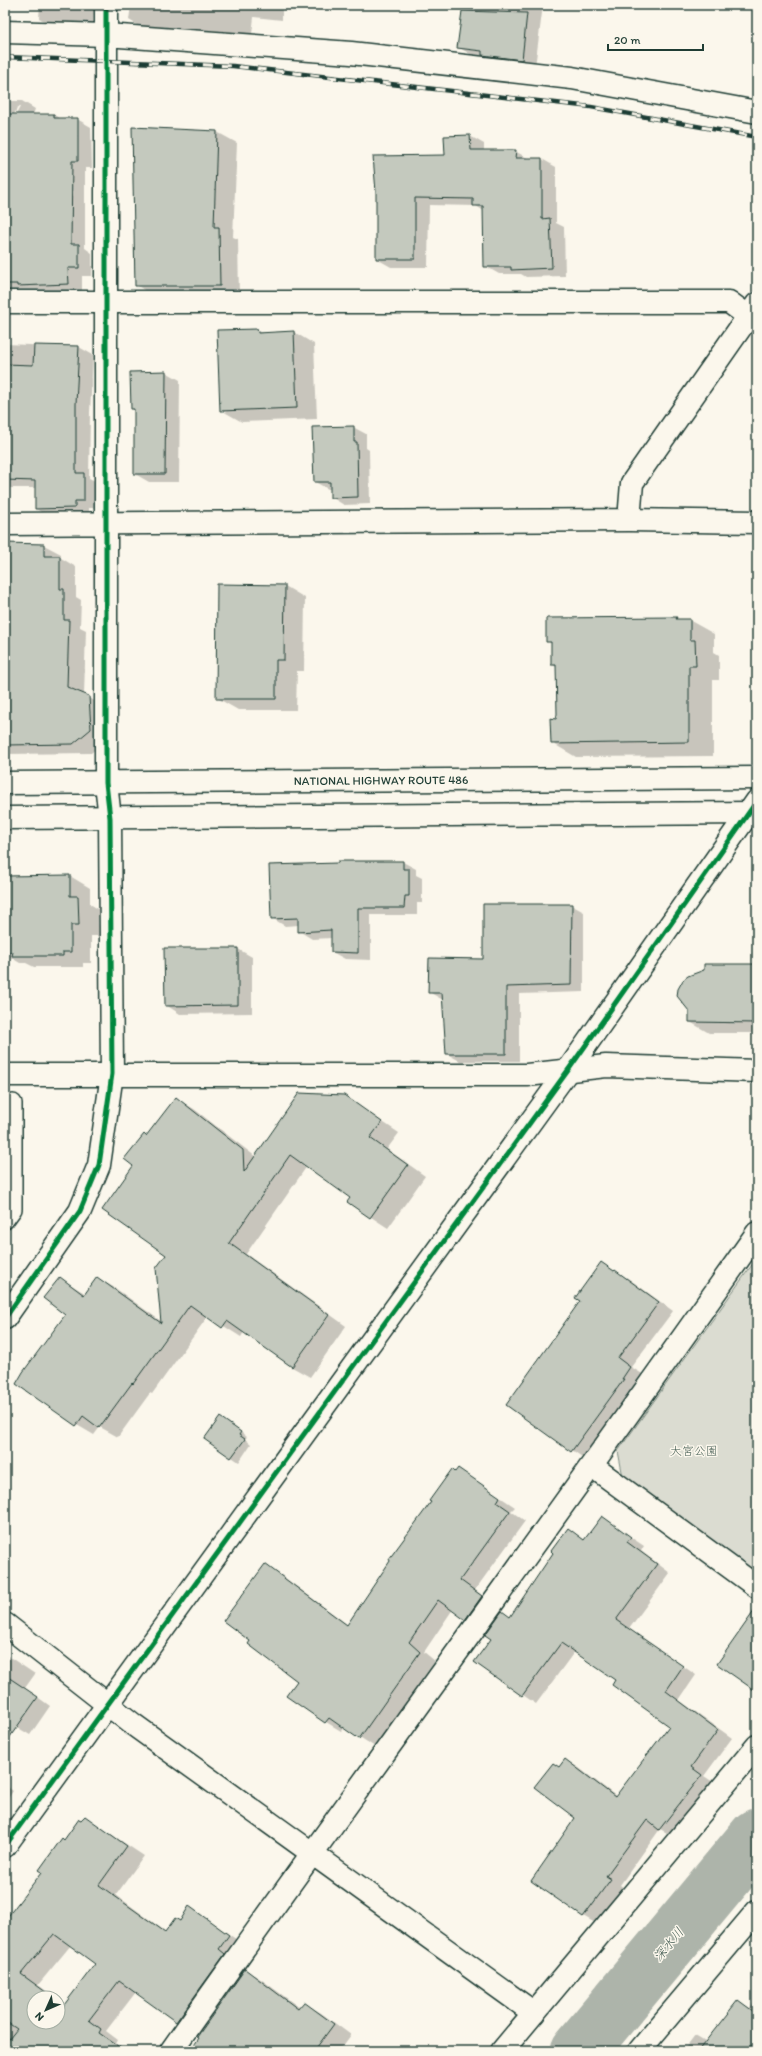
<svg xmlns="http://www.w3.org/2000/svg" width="762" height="2056" viewBox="0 0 762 2056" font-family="Itim,'Klee One',sans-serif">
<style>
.green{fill:#dbdcd1;stroke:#7d8c82}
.shadow{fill:#0003;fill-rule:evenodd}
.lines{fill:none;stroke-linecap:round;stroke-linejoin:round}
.river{stroke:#adb4aa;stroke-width:57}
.building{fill:#c4c9be;stroke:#1f3d34;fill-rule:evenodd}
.lane-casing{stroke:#1f3d34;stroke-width:20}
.street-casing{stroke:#1f3d34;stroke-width:25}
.secondary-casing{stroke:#1f3d34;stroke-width:25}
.highway-casing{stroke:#1f3d34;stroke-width:25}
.lane{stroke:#fbf7ec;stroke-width:17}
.street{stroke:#fbf7ec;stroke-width:22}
.secondary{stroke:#fbf7ec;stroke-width:22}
.highway{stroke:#fbf7ec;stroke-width:22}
.rail-casing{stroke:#1f3d34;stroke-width:4.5}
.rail{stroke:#fbf7ec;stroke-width:3;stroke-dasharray:9;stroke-linecap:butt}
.cycleway-casing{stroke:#fbf7ec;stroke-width:8}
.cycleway{stroke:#00873e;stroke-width:5}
.labels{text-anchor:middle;stroke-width:3;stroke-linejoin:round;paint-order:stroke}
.street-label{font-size:12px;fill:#1f3d34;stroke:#fbf7ec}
.park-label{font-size:12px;fill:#455d53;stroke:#fbf7ec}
.water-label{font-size:13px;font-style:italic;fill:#425b52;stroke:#fbf7ec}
</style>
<rect width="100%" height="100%" fill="#fbf7ec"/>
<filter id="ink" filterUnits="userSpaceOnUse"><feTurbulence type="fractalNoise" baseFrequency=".025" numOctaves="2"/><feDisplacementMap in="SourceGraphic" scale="8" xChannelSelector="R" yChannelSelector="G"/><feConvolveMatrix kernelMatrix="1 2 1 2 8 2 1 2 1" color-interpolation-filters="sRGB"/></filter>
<g filter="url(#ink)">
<path class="green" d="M757 1258V1574L623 1477 618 1451Z"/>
<path class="shadow" d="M40 5H94L93 28 54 26 39 18Z
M131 5H291V10L282 9V20L254 17 252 34 208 30V35L144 29 129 20Z
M464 5H543L535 67 497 62 488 57 472 55 458 47Z
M5 101H22L35 109 33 115H54L61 119H77L91 127 92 168H85V248L92 253V276H82V292L5 294ZM18 107H20L14 118H12Z
M217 132 237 143 233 237 238 239 239 296 156 297 136 285Z
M470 136 484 144V151H515L529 159H542L556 167V223L564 227 565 276 526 277 521 274H499L485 266 484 211 476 206 429 205 428 267H391L377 259V192L446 156Z
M257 330 264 334 294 332 314 344 317 419 242 422 221 410Z
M5 344 79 347 93 355 90 412 89 478 97 482 98 508H89V516L50 517 36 509V488H5Z
M166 372 180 380 179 482H149L135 474V411L132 409 131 373Z
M353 427 366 434V448L369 450 370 504 344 505 331 497V489H328L315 482Z
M6 544 44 545 61 554V558L76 567V597L81 600 80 627 86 630 84 695 105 707 107 739 91 753 5 754Z
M285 586 305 598 304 671H297L296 710H238L217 698Z
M676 618 680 620H689L714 634V652L719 655V680H713V756L576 757 552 743 557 720V667L552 665V644L547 641Z
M403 862 416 869V875L422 878V903H417V915H371V960L345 959 332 952V938L312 939 299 931V925L285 926 272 918Z
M5 876H70L90 888V904L98 909 99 936H91V963H83V967H34L26 963H20L5 954Z
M571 905 584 912V992L519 994V1061H460L447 1054 443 1000 429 992Z
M238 949 252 957V1013L180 1014 166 1005Z
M757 965V1033H709L690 1022Z
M344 1096 399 1133 387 1149 425 1176 388 1228 348 1202 351 1198 307 1166 246 1254 346 1326 310 1377 292 1367 244 1332 241 1337 208 1316 152 1394 150 1393 118 1437 100 1427 94 1435 77 1425 67 1315 60 1278 86 1294 97 1278 115 1288 162 1322 167 1255 135 1166 146 1137 176 1098 194 1109 256 1157Z
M601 1263 629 1279 673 1311 631 1367 644 1375 585 1459 507 1405 581 1301Z
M228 1422 247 1437 245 1439 251 1444 239 1462 205 1439Z
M458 1469 515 1507 511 1511 525 1521 475 1590 497 1606 481 1628 453 1609 424 1652 435 1661 375 1747 344 1727 341 1731 326 1722 287 1696 298 1681 251 1640 265 1566 281 1575 348 1625 452 1470 456 1472Z
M602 1518 644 1546 641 1551 670 1573 629 1629 696 1675 679 1700 732 1738 704 1776 716 1784 674 1837 660 1829 620 1885 624 1888 597 1924 583 1916 577 1817 559 1768 565 1760 579 1768 617 1797 671 1725 617 1680 575 1651 536 1704 475 1662 511 1618 568 1530 585 1540Z
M5 1654 35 1674 25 1688 50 1706 30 1735 5 1720Z
M5 1785 13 1791 5 1803Z
M85 1817 144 1856 116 1895 166 1932 180 1922 189 1907 246 1946 194 2031 136 1992 106 2031 118 2040 116 2044 126 2051H5V1942L43 1872 64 1841ZM71 1945 96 1963 65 2005 58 1999V2022H34V1998H56L38 1985Z
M757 1943V1952L753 1950Z
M245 1970 262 1980 300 2008 304 2003 321 2013 351 2035 339 2051H192Z
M757 1996V2051H683L695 2035 707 2042 739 2002 750 2008Z"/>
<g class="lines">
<path class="river" d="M579 2051 757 1837"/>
</g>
<path class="building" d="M462 11 527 13 522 60 482 55V51L457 48Z
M5 114H54V118H78V161H72L71 244H79V268H68L69 284 17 286V284H5Z
M132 127 217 131 214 227H219L220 286H135Z
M470 135 471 150H516L515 158H542V219L550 218 552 268 511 270V267H484L483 206H473V199L415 198V259H376V192L373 156 445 155 444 136Z
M257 329 258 333 294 331 297 408 220 411 217 330Z
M34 345 79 346 76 404V473H84V501H75V508L35 509V481L5 480V364L33 365Z
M166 371 165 474H134V409H131L130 372Z
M354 426V442H357L358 497 330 498V482H314L312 427Z
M5 543 44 544V556H60V589H64V620H69L67 687 89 696 91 729 73 744 6 745Z
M217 584 285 585 284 660H276V699H216Z
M677 617 676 619H690V640H695L696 666H689V742L551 744 550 718 556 719 557 714 556 665H551V642H546V618Z
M338 861H403V869H409V896H405L404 908H358V953L331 952V930L298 932V918L271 919 269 865 338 863Z
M70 875V896H78L79 925H71V952H63V956H12L13 952H5V876Z
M483 904H572L571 985 506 987V1054H446L442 993H428L429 958 483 959Z
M164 948H238V1005L165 1006Z
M704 964H757V1023L689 1022V1011L677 996 678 989 683 980 688 976 704 970Z
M299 1093 344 1095 382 1122 370 1138 408 1165 370 1218 347 1202 350 1198 290 1155 229 1243 329 1315 292 1367 227 1321 222 1328 190 1305 133 1384 132 1383 99 1428 83 1416 76 1426 16 1384 23 1372 65 1315 43 1298 60 1277 84 1295 97 1277 161 1323 156 1268 166 1255 102 1210 133 1166 124 1159 144 1134 146 1136 176 1097 243 1150 244 1172Z
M601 1262 614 1271 615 1270 659 1302 618 1358 630 1367 622 1379H624L571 1452 506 1405 580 1301 575 1298Z
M220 1417 241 1432 239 1435 245 1439 231 1458 204 1439Z
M458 1468 500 1497 497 1502 510 1511 460 1580 482 1596 465 1620 438 1600 409 1642 420 1652 359 1739 329 1718 325 1723 286 1696 297 1681 248 1644 250 1641 223 1621 265 1564 347 1625 390 1561 389 1559 431 1502 429 1501 452 1469 455 1472Z
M602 1516 631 1537 627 1542 657 1564 616 1620 683 1666 666 1691 718 1730 691 1767 702 1775 659 1830 647 1820 606 1876 611 1879 583 1917 531 1881 575 1818 534 1787 553 1763 559 1767 565 1759 615 1797 669 1726 612 1685 615 1680 561 1643 522 1696 474 1662 491 1639 485 1635 502 1611 510 1617 553 1553 551 1551 568 1528 584 1540Z
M757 1607V1692L717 1664Z
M5 1675 38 1697 5 1744Z
M85 1816 127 1846 99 1885 165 1932 175 1918 180 1921 189 1906 229 1935 219 1949 225 1954 176 2022 119 1981 89 2020 101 2029 99 2033 125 2051H5V2044L17 2029 5 2021V1920L42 1872 39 1870 62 1838 64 1840 79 1819 81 1820ZM54 1934 95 1964 64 2005 58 2001V2022H34V1998H54L21 1974Z
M245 1969 298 2009 304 2002 334 2024 314 2051H190L199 2038 197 2037Z
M738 2000 757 2014V2051H698Z"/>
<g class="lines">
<g class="lane-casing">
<path id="lane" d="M5 1220 13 1209V1103"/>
</g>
<g class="street-casing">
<path id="street" d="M5 32 106 35 351 53 572 78 757 112
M5 302H729L748 316
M629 520 632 483 757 304
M5 524 629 520 757 522
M5 1075H527L606 1066 757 1071
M5 1318 80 1211 99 1165 112 1074 110 818 106 783V5
M592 1466 757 1587
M5 1624 134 1725 534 2013
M171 2051C365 1777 564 1507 757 1233
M502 2051 757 1746
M639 2051 757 1911"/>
</g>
<g class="secondary-casing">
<path id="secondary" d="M5 1846 569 1069 757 801"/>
</g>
<g class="highway-casing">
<g id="highway">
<path id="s1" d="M5 783 757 778"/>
<path d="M5 818 757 813"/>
</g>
</g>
<use href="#lane" class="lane"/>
<use href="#street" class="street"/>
<use href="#secondary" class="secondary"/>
<use href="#highway" class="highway"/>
<g class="rail-casing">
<path id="rail" d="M5 57 233 66 591 107 757 137"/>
</g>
<use href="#rail" class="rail"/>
<g class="cycleway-casing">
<path id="cycleway" d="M5 1318 80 1211 99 1165 112 1074 110 818 106 783V5
M5 1846 569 1069 757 801"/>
</g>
<use href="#cycleway" class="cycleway"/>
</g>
</g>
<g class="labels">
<g class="street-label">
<text dy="4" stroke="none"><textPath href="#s1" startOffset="376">NATIONAL HIGHWAY ROUTE 486</textPath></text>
</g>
<g class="park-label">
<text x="694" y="1455">大宮公園</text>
</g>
<g class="water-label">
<text transform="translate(668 1944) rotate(-50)" y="5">深水川</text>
</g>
</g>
<rect width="762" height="2056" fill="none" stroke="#fbf7ec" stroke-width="20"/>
<rect x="10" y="10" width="742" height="2036" fill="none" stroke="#1f3d34" stroke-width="1.5" filter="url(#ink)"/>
<g transform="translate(46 2010) rotate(225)"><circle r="19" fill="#fbf7ec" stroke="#a3ada2"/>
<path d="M0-3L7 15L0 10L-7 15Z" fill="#1f3d34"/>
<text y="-6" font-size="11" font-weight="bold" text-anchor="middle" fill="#1f3d34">N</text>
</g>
<path d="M608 44v6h95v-6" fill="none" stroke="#1f3d34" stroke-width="2"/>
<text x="614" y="44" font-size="12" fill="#1f3d34" stroke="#fbf7ec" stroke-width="3" paint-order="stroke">20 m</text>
</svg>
